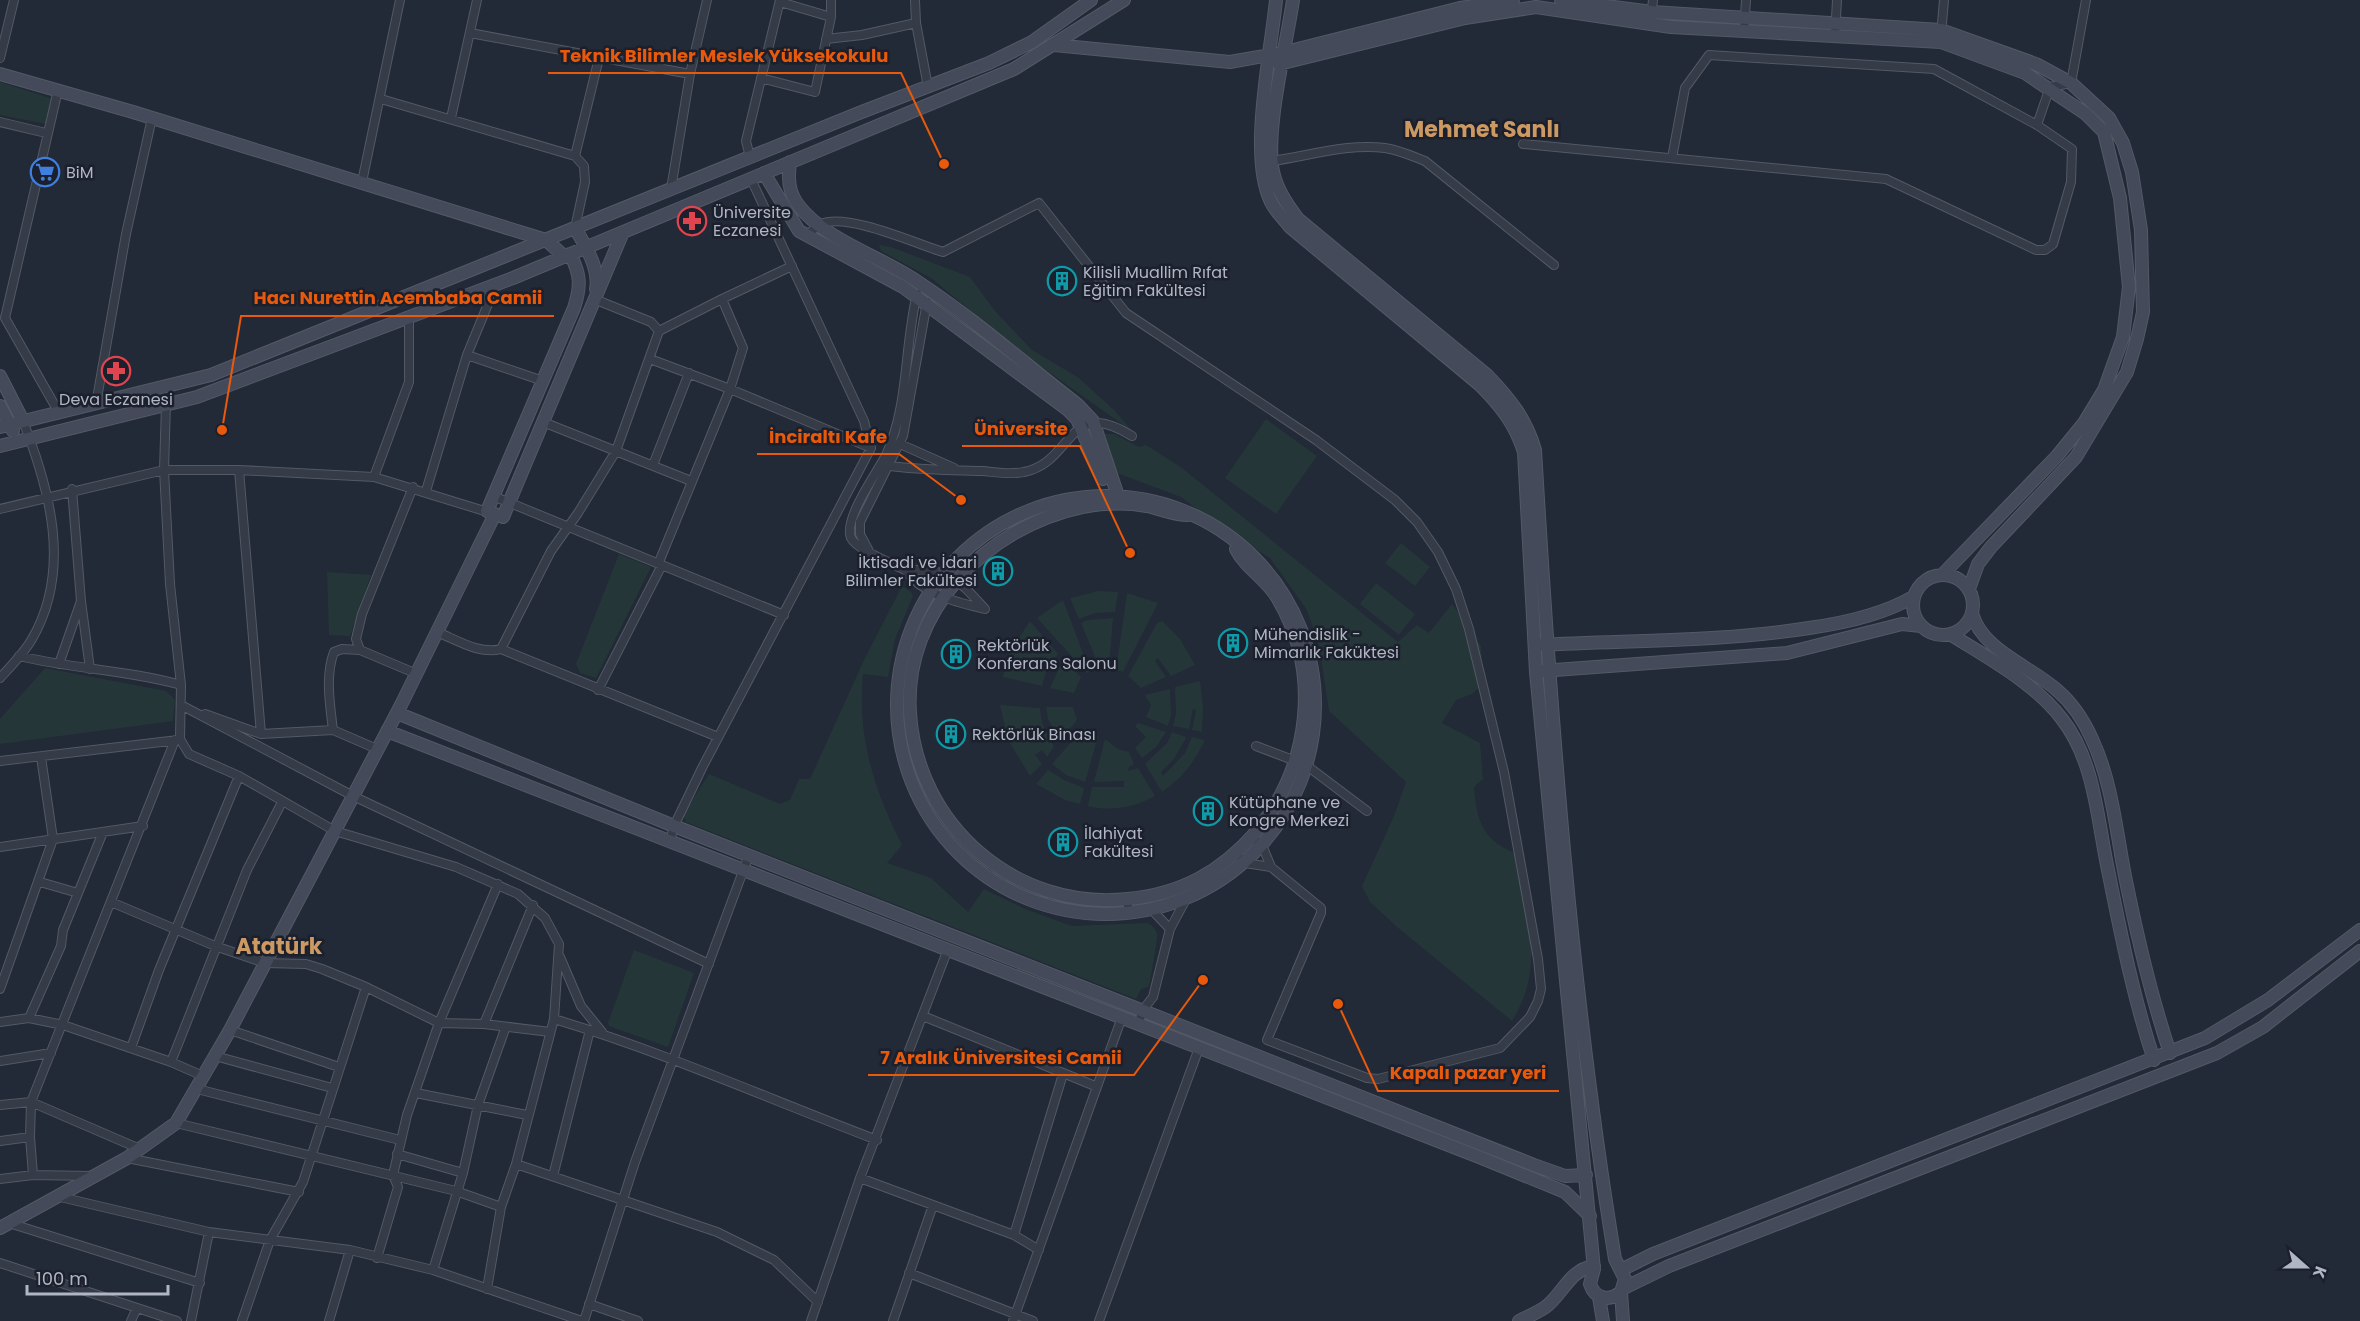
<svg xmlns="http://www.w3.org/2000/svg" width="2360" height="1321" viewBox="0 0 2360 1321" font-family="Poppins,sans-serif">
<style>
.green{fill:#253639}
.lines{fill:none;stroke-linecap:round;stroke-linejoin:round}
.street-casing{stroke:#535965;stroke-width:10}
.secondary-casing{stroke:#535965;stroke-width:14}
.street{stroke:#353b47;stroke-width:8}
.secondary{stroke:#444a5a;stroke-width:12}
.labels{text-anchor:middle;stroke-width:5;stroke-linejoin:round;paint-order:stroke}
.poi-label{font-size:16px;fill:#b0b6c4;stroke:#1b202c;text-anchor:start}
.district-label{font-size:22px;font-weight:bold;fill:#cc9963;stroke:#1b202c}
.leader{fill:none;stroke:#e8590c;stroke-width:2}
.callout-dot{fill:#e8590c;stroke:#1b202c;stroke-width:2}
.callout-label{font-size:18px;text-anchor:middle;font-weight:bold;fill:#e8590c;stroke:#1b202c;stroke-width:5;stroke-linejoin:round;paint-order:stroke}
</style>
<rect width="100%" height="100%" fill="#222937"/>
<path class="green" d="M0 82 53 99 46 124 0 115Z
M879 245 891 247 970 277 995 311 1032 350 1079 378 1114 410 1133 432 1018 350 931 278 881 251Z
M1266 419 1317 456 1276 514 1225 478Z
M1105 434H1114L1139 447 1146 445 1182 468 1398 642 1417 625 1429 633 1452 604 1481 646 1483 684 1472 694 1456 700 1442 723 1480 743 1483 779 1474 787C1477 823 1483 841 1519 855 1529 911 1545 969 1512 1021L1397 927 1370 902 1362 886 1394 816 1406 782 1329 711 1319 645 1307 610 1270 558 1221 528 1181 497 1117 473Z
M1401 543 1430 567 1415 586 1385 563Z
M619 554 651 567 596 678 580 673 576 664Z
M327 572 371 575 350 636 329 635Z
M1376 583 1415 614 1399 635 1360 604Z
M902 586 911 592 913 596 895 639 888 677 863 674C857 736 874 790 902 845L887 863 931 878 968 912 984 889 1025 909 1072 926 1148 923C1152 926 1156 929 1157 934 1158 939 1151 974 1150 982L1148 987 1141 989 1136 999 686 822 683 815 709 774 780 804 790 800 799 779H810L864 660Z
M1099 591 1118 592 1115 612 1095 613 1079 619 1070 598Z
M1127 593 1158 603 1123 672 1116 670Z
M1063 600 1090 672 1087 673 1037 618Z
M1113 618 1109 667 1100 669 1081 623 1088 620Z
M1030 621 1058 654 1046 671 1042 686 1003 677 1005 666 1012 662 1009 653Z
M1162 621 1180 639 1195 665 1171 676 1158 658 1155 661 1166 677 1141 688 1128 676 1157 623Z
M1063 660 1081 677 1074 693 1050 688Z
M45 668 166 691 175 700 173 721 0 744V719Z
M1200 681 1203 707 1202 732 1192 730 1196 710 1193 709 1189 729 1173 726 1176 714 1175 687Z
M1170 689 1171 716 1168 726 1146 717 1151 705 1145 695Z
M1000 705 1040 708 1042 723 1054 746 1047 757 1042 750 1035 755 1042 764 1030 776 1008 740Z
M1046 707H1073L1077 720 1060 741 1048 719Z
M1138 723 1166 732 1156 747 1142 758 1135 748 1146 737 1135 726Z
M1084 727 1098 737 1085 782 1066 775 1052 764Z
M1172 732 1186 737 1185 740 1174 759 1161 772 1163 776 1185 753 1192 737 1205 740C1194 763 1183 777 1162 792L1145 764 1167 743Z
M1105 739 1118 749 1129 752 1134 764 1129 767 1128 771 1138 768 1155 796C1136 807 1109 812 1088 806L1092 787H1124V781L1094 782Z
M1048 770 1064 780 1084 788 1080 804 1065 800 1036 784Z
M634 950 694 973 668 1047 609 1026 608 1023Z"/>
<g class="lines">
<g class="street-casing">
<path id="street" d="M915 0 916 23 928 87
M780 2 831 17
M1651 17 1653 0
M1744 31 1746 0
M470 33 690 74
M1941 35 1944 0
M1835 36 1837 0
M826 39 862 35 916 23
M0 58 14 0
M761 78 815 92 831 17V0
M58 90 5 318 58 411
M381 99 575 156 584 166 585 182 575 228
M451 118 477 0
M0 122 46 133
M2037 125 2050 87 2071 83 2086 0
M1523 144 1886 179 2036 250H2045L2053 244 2071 182 2072 149 2037 125 1934 69 1709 55 1685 88 1672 158
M575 156 599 58
M750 157 746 141 780 0
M1272 161C1308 156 1349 143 1385 148 1399 150 1412 156 1425 161L1554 265
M362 182 400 0
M671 189 690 74 707 0
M807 236C811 232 816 226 821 224 846 212 917 244 943 252L1039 203 1126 313 1316 440 1395 500 1417 522 1438 552 1456 589 1469 629 1504 772 1538 959 1541 989 1538 1001 1530 1017 1500 1048 1378 1079 1367 1078 1267 1040 1321 913V908L1271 867
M792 266 722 299 743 348 730 389 871 448
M659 331 722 299
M467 355 543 381
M650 359 730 389 659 562
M96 404 126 234 152 118
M166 404 164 470 170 584 181 685 180 739 189 754 239 776 335 831 456 867 518 894 545 918 559 944 554 1019 516 1164 501 1207 487 1289
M543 422 691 481
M900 444 954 468
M653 465 689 373
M890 466C920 470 951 470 982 471 995 472 1011 475 1024 472 1074 462 1067 395 1132 436
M239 470 261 734
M374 477 409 382V317
M413 487 362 614 356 639 360 650 417 674
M426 491 467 355 488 304 491 286
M493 496 784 615
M0 509 164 470H239L374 477 491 513
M869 551 860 534V522L903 436 927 302
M905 570C893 564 856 549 851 538 843 519 877 473 886 455 909 405 904 347 917 294
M905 570C948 568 957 578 985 609 956 602 923 595 905 570Z
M81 601 90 669
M437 632C457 640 480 655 501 649L551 551 578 513 616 451 659 331 651 322 594 299
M501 649 718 737
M19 656C73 669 128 670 181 685
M59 664 81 601 72 489
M0 678C11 666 24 653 32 639 72 570 50 490 23 421
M598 690 662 565
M181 705 353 796 709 964
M205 714 261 734 333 730 377 749
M333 730C330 706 325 675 334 652L342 649 360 650
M1256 746 1306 765 1367 811
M0 761 178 740
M670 841 674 826 703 766 871 448 864 421 751 179
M0 847 143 826
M1236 854 1245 863 1271 867 1262 845 1251 837
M40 882 78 893
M1127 899 1129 913
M111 902 215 946 265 963 306 964 322 969 366 987 439 1023 484 1024 550 1032
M1152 910 1170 929 1185 901
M560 957 581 1006 602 1032
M0 989 53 839 41 757
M923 1016 1095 1086
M29 1018 61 946 63 930 103 832
M554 1019C664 1052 769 1099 877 1140
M0 1022 29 1018 63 1025 171 1062 203 1076
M484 1024 533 905
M1139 1024 1142 1011 1153 997 1170 929
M230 1030 339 1067
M131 1048 159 970 239 776
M215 1056 332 1088
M0 1061 51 1053
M171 1062 247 870 282 802
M197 1089 400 1140
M416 1093 527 1115
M0 1105 31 1102 140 1149
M176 1123 456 1191 501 1207
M0 1141 30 1137
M397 1154 463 1173
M127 1158 299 1192
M516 1164 717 1232 774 1260 818 1302
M33 1175 30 1137 31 1102 175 740
M553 1176 590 1030
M860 1178 1014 1235 1039 1250
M0 1179 33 1175 92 1176
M56 1196 209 1232 350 1250 433 1270 582 1321
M9 1223 200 1283
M1014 1235 1063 1074
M377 1258 398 1187 393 1175 407 1115 439 1023 498 884
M0 1263 177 1321
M433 1270 463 1173 478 1105 505 1029
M909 1273 1033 1321
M589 1304 638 1321
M131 1321 137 1308
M191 1321 209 1232
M242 1321 270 1240 303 1182 366 987
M329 1321 350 1250
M584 1321 635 1162 749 855
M811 1321 860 1178 948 949
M893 1321 933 1205
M1013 1321 1122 1017
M1099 1321 1199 1048"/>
</g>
<g class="secondary-casing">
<path id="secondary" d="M1276 0C1271 52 1248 156 1271 202 1275 211 1284 219 1290 227L1480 385C1501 406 1515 424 1524 452L1536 672 1594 1269 1590 1284C1595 1299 1609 1302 1621 1292
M1293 0C1286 47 1267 121 1272 166 1275 187 1286 203 1298 219L1488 376C1510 399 1526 419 1535 450 1551 720 1571 992 1615 1259L1625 1279 1621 1292 1623 1321
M1561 0 1652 12 1941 30 2036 64 2071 83 2109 118 2123 143 2132 172 2141 230 2143 312 2137 339 2127 372 2076 457 1991 547 1978 564 1969 589
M1054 45 1230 62 1286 52 1460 8 1513 0
M1279 64 1465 18 1536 7 1671 27 1941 42 2025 73 2086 114 2104 132 2120 198 2129 287 2123 337 2104 390 2084 423 2057 456 1943 574
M0 74 133 112 546 240 565 257
M790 162C788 178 788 192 799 206 825 240 882 257 918 282 974 319 1025 364 1078 405L1093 421 1118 496
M764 173 799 231 903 287 1068 410 1077 419 1103 479
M575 228C585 245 600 269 596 289
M0 376 23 421
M0 406 13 431
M0 427 211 375 859 113 989 63 1032 42 1091 0
M0 446 197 397 513 278 1014 69 1124 0
M897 705a209 209 0 1 1 418 0a209 209 0 1 1-418 0Z
M487 511 574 308C581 286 581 275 570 254
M1188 515C1173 515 1161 509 1147 506 1125 502 1103 503 1082 507 987 527 903 611 910 713 917 826 1016 911 1128 899 1181 894 1221 872 1256 832 1310 766 1322 674 1278 599 1267 579 1246 569 1236 549
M503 517 623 232
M1913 605a30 30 0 1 1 60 0a30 30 0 1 1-60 0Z
M1972 613C1982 651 2031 666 2058 691 2073 704 2084 721 2092 739 2112 782 2116 830 2125 876 2137 936 2151 996 2170 1053
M1950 634C1988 658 2035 683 2062 719 2094 760 2097 816 2107 865 2120 930 2133 997 2154 1060
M1540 645C1630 640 1720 642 1809 628 1845 623 1882 615 1913 597
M1541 671 1787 653 1902 624 1921 626
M397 713 674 826 1534 1165 1565 1176 1586 1175
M387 731 1479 1157 1565 1192 1590 1216
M0 1228 127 1158 176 1123 230 1030 401 705 495 514
M1621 1270 1653 1254 2205 1038 2268 1000 2360 930
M1624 1288 1669 1266 2217 1053 2263 1027 2360 951
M1599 1297 1603 1321
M1519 1321C1528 1316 1540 1312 1548 1305 1565 1290 1570 1270 1594 1266"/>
</g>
<use href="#street" class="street"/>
<use href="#secondary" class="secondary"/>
</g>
<defs>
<g id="supermarket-ring" transform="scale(1.5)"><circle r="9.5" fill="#1b202c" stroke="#3f7fe0" stroke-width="1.5"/><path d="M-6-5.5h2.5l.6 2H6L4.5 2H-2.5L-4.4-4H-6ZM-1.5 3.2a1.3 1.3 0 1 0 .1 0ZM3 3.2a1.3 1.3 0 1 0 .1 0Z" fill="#3f7fe0"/></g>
<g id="pharmacy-ring" transform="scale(1.5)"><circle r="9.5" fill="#1b202c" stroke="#e0444e" stroke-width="1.5"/><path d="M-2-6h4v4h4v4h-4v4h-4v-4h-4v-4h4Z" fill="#e0444e"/></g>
<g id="building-ring" transform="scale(1.5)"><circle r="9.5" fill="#1b202c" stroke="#0f9aa8" stroke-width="1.5"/><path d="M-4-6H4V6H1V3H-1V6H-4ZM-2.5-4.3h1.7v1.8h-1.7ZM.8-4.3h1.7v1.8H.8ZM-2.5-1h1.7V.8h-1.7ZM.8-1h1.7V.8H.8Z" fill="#0f9aa8"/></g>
</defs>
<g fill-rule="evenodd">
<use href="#supermarket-ring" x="45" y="172"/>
<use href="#pharmacy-ring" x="692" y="221"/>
<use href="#building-ring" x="1062" y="281"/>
<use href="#pharmacy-ring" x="116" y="371"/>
<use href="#building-ring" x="998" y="571"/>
<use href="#building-ring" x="1233" y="643"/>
<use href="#building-ring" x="956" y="654"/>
<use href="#building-ring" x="951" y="734"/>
<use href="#building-ring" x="1208" y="811"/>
<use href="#building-ring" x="1063" y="842"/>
</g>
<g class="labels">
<g class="poi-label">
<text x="66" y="178">BiM</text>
<text x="713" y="218">Üniversite<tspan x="713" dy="18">Eczanesi</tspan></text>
<text x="1083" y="278">Kilisli Muallim Rıfat<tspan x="1083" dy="18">Eğitim Fakültesi</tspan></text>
<text x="116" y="405" text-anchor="middle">Deva Eczanesi</text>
<text x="977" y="568" text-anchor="end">İktisadi ve İdari<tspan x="977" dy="18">Bilimler Fakültesi</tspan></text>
<text x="1254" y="640">Mühendislik -<tspan x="1254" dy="18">Mimarlık Faküktesi</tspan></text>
<text x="977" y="651">Rektörlük<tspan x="977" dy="18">Konferans Salonu</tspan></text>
<text x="972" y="740">Rektörlük Binası</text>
<text x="1229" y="808">Kütüphane ve<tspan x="1229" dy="18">Kongre Merkezi</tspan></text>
<text x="1084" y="839">İlahiyat<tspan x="1084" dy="18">Fakültesi</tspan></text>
</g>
<g class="district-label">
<text x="1482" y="137">Mehmet Sanlı</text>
<text x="279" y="954">Atatürk</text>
</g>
</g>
<path class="leader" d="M944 164L901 73H548M222 430L241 316H554M1130 553L1080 446H962M961 500L899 454H757M1203 980L1134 1075H868M1338 1004L1378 1091H1559"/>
<g class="callout-dot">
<circle cx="944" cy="164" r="6"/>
<circle cx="222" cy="430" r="6"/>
<circle cx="1130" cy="553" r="6"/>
<circle cx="961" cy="500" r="6"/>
<circle cx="1203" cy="980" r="6"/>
<circle cx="1338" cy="1004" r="6"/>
</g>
<g class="callout-label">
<text x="724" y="62">Teknik Bilimler Meslek Yüksekokulu</text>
<text x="398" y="304">Hacı Nurettin Acembaba Camii</text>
<text x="1021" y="435">Üniversite</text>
<text x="828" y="443">İnciraltı Kafe</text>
<text x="1001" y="1064">7 Aralık Üniversitesi Camii</text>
<text x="1468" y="1079">Kapalı pazar yeri</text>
</g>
<g transform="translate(2306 1267) rotate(111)" stroke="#1b202c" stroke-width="4.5" paint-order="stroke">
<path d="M0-4.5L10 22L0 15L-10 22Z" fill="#b0b6c4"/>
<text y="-9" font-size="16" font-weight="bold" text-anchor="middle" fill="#b0b6c4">K</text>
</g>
<path d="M27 1285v9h141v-9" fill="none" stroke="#b0b6c4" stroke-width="3"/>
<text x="36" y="1285" font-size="18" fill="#b0b6c4" stroke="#1b202c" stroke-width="4.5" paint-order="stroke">100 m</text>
</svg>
